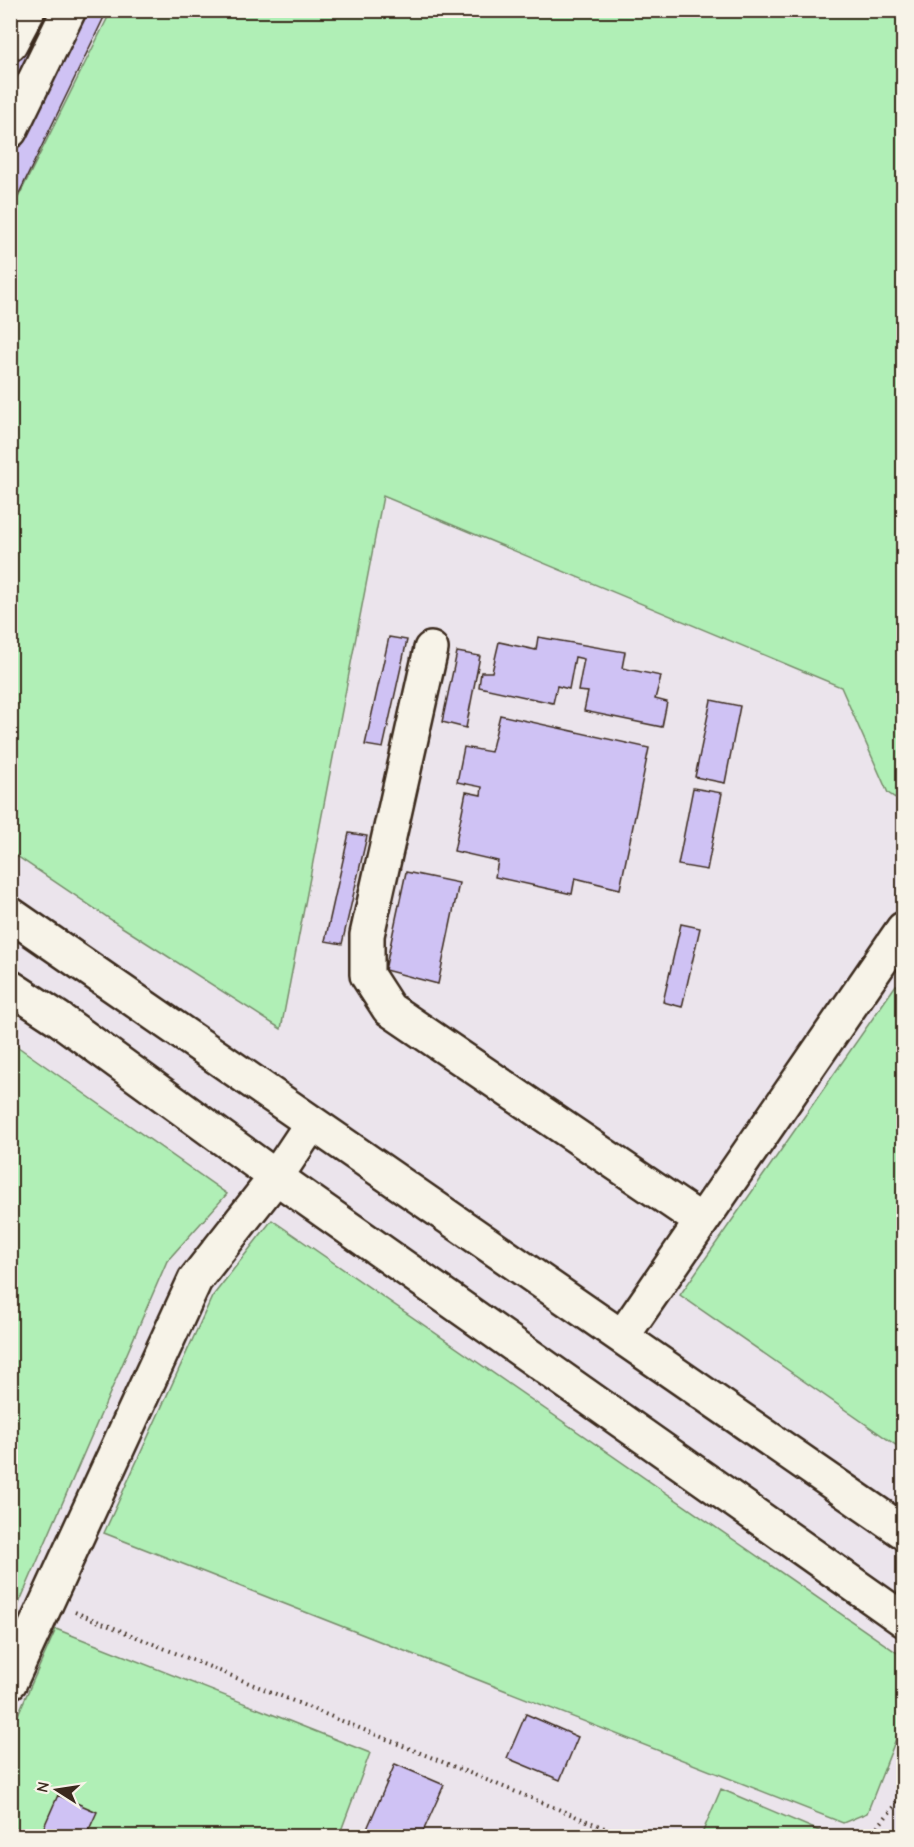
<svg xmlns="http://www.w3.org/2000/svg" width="914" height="1847" viewBox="0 0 914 1847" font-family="'Comic Neue',sans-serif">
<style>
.built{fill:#ebe4ec}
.green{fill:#b0efb6;stroke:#768c6a;stroke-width:1.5}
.building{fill:#cfc2f4;stroke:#3b2a1e;stroke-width:1.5}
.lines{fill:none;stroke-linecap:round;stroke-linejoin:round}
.minor-casing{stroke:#3b2a1e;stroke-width:38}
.path{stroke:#3b2a1e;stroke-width:4;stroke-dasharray:1.5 4.5;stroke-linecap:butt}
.minor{stroke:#f7f3e8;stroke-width:33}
</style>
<rect width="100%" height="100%" fill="#f7f3e8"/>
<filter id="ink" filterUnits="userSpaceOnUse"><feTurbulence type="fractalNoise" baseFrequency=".0167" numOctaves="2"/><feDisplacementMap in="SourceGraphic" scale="12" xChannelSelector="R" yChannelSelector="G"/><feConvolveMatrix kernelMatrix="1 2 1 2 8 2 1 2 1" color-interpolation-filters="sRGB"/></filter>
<g filter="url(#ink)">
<path class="built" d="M11 11H903V1836H11Z"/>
<path class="green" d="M111 11H903V803L888 793 841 687 383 496 281 1029 122 927 11 852V212Z
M896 985 904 989 903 1450 680 1295Z
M11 1042 227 1194 167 1261 11 1622Z
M272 1220 903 1657V1721L867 1813 843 1823 104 1533 212 1297Z
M56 1629 370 1753 339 1836H11V1730Z
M721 1789 831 1836H701Z"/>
<path class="building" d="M34 10H62L10 117V59Z
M80 10 107 11 10 212V151Z
M389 637 407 640 383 748 365 745Z
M538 637 625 652 622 668 661 676 655 699 667 702 662 727 584 711 588 692 578 691 584 659 575 657 569 689 557 686 553 703 479 687 481 672H492L499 642 536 650Z
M457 652 480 656 466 728 442 722Z
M711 700 740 706 725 783 695 777Z
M500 715 649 748 620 889 575 878 572 894 495 877 498 861 454 851 466 792 481 795 482 787 457 782 464 747 491 752Z
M693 788 722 793 707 870 678 865Z
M349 833 367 836 342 944 325 941Z
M406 872 459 883 438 984 385 970Z
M681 924 700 928 682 1007 663 1002Z
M526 1714 578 1737 560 1780 507 1758Z
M395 1764 444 1785 421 1836H364Z
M58 1795 97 1812 86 1836H40Z"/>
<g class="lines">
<g class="minor-casing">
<path id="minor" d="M10 44 28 10
M10 131 69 10
M431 649 367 935V975L389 1009 701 1221
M10 914 904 1532
M10 987 59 1019 276 1177 904 1620
M622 1337 903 929
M10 1682 195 1280 276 1177 312 1123"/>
</g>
<path class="path" d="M75 1612 624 1836
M870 1836 894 1807 904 1784"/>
<use href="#minor" class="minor"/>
</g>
</g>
<rect width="914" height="1847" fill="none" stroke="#f7f3e8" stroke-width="36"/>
<rect x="18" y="18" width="878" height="1811" fill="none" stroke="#3b2a1e" stroke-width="2" filter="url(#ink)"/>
<g transform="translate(57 1790) rotate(282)" stroke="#f7f3e8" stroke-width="4.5" paint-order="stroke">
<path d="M0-4.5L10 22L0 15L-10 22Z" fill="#3b2a1e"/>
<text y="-9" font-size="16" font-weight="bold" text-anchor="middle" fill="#3b2a1e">N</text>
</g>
</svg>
